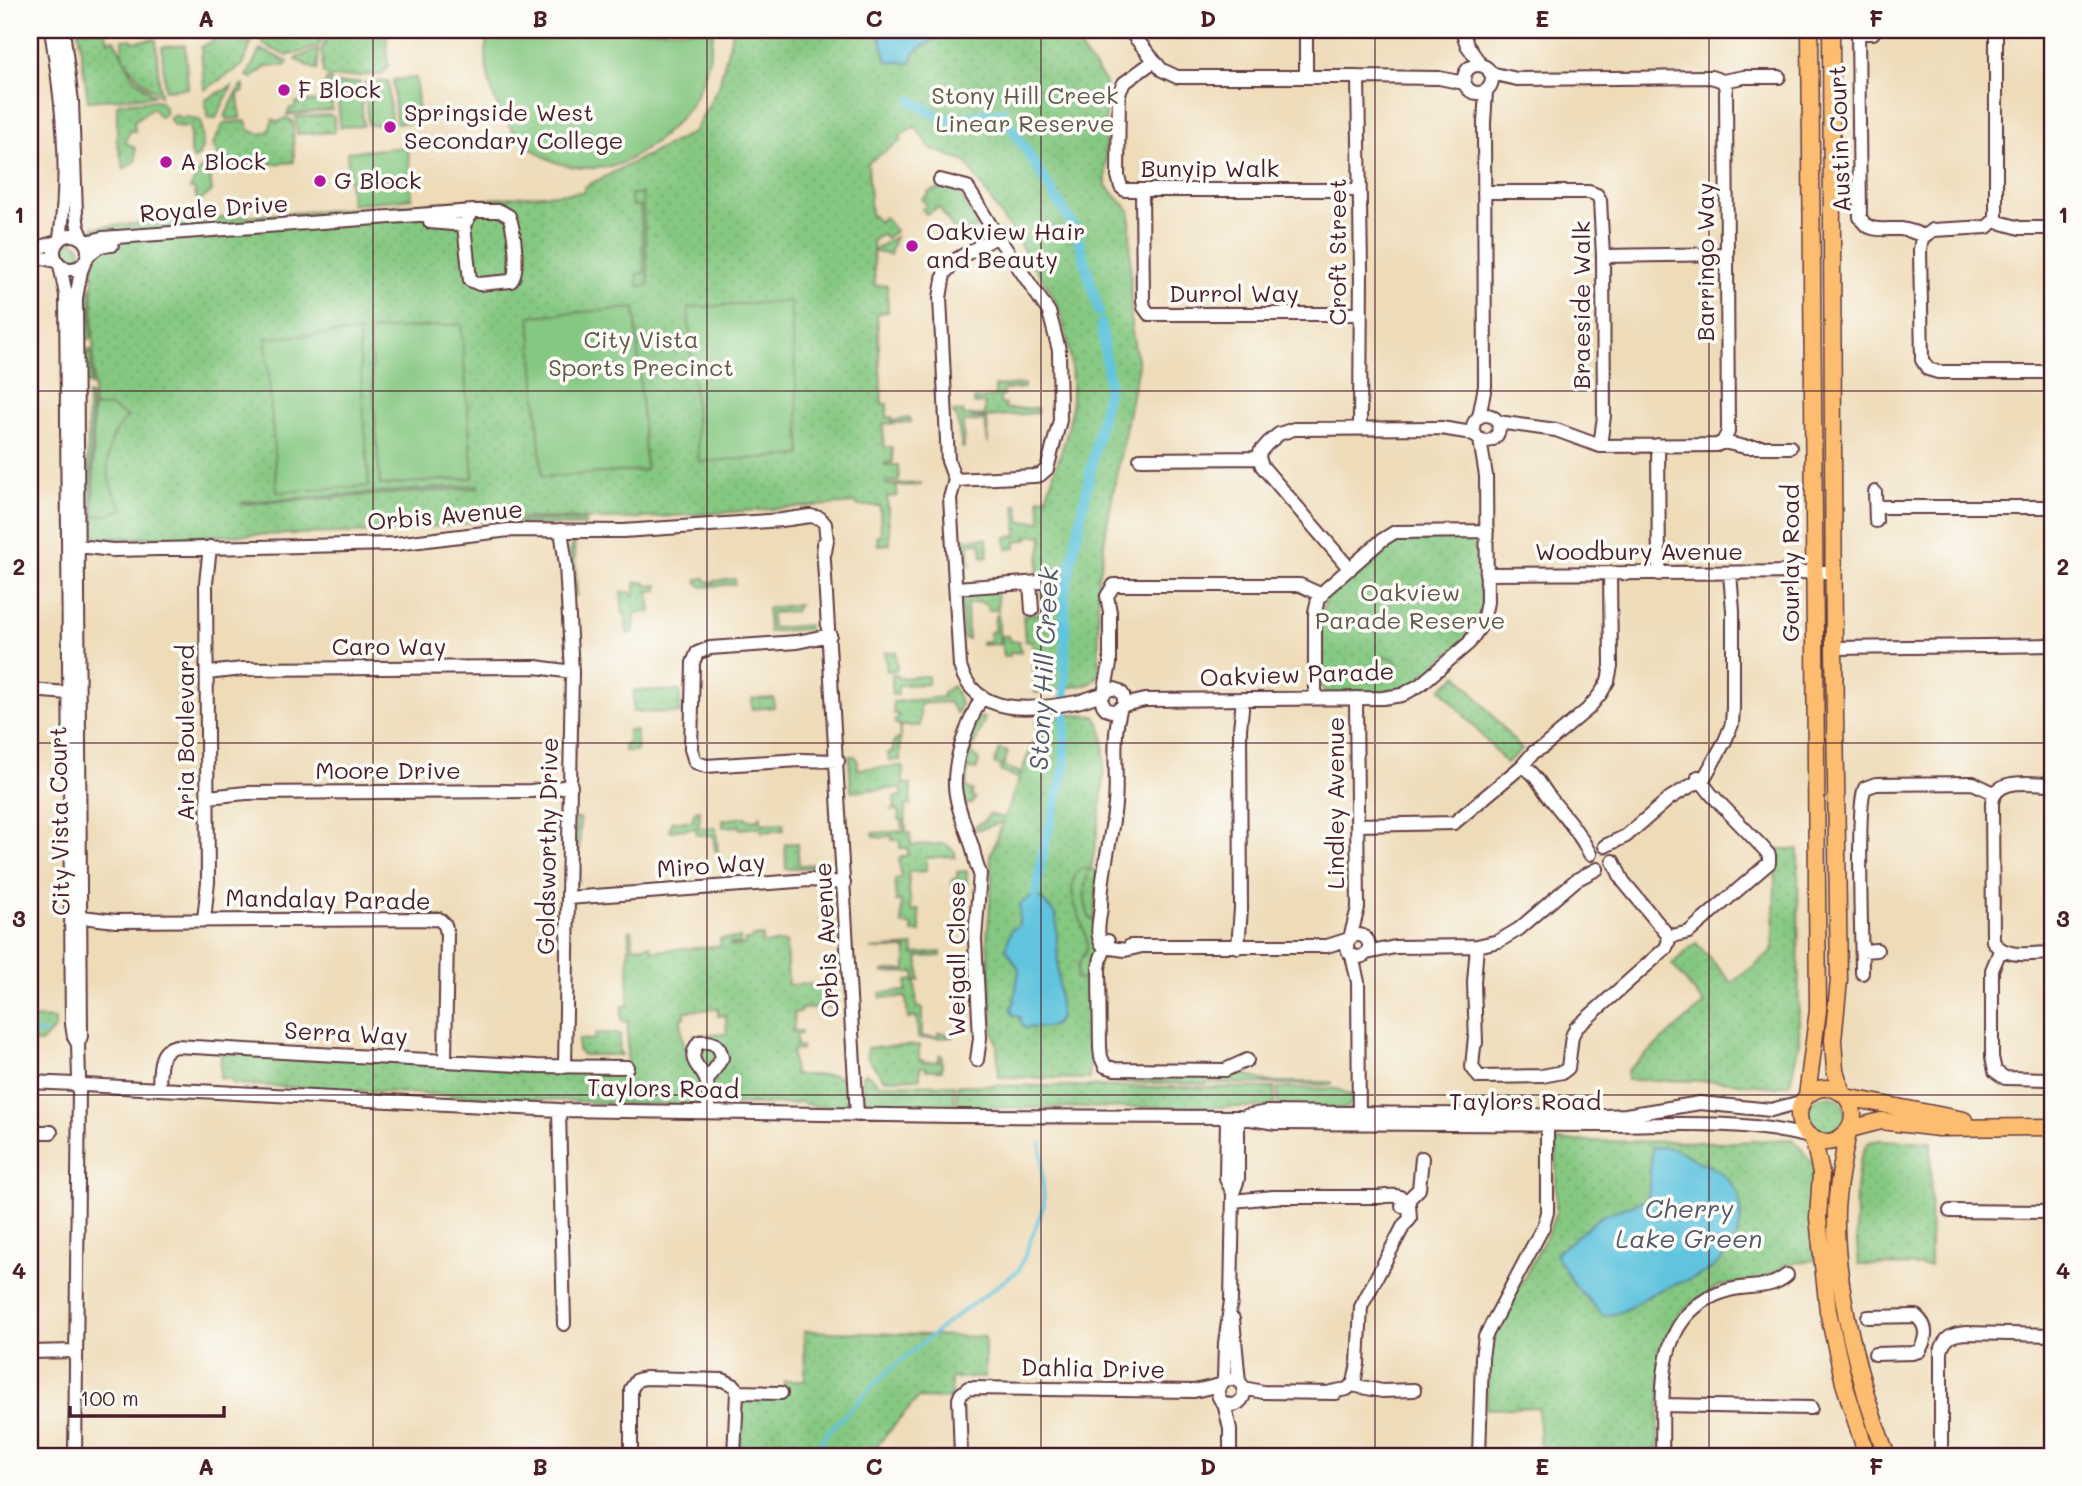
<svg xmlns="http://www.w3.org/2000/svg" width="2082" height="1486" viewBox="0 0 2082 1486" font-family="Mali,sans-serif">
<style>
.grass{fill:url(#grass-dots);stroke:#687456;stroke-width:2}
.garden{fill:#85c881;stroke:#687456;stroke-width:2}
.water{fill:#60c4de;stroke:#557284;stroke-width:2}
.lines{fill:none;stroke-linecap:round;stroke-linejoin:round}
.stream{stroke:#60c4de;stroke-width:3.5}
.canal{stroke:#60c4de;stroke-width:10}
.minor-casing{stroke:#633b40;stroke-width:16}
.major-casing{stroke:#633b40;stroke-width:19}
.minor{stroke:#fff;stroke-width:12}
.major{stroke:#fcbd6f;stroke-width:16}
.grid{fill:none;stroke:#4a1f2b;stroke-width:2;stroke-opacity:0.55}
.poi-dot{fill:#b5179e;stroke:#fdfcf7;stroke-width:2.5}
.labels{text-anchor:middle;stroke-width:7;stroke-linejoin:round;paint-order:stroke}
.poi-label{font-size:24px;fill:#4a1f2b;stroke:#fdfcf7;text-anchor:start}
.park-label{font-size:24px;fill:#5f5a49;stroke:#fdfcf7}
.street-label{font-size:24px;fill:#4a1f2b;stroke:#fdfcf7}
.water-label{font-size:26px;font-style:italic;fill:#52596a;stroke:#fdfcf7}
.neatline{fill:none;stroke:#4a1f2b;stroke-width:2.5}
.grid-label{font-size:23px;text-anchor:middle;font-weight:bold;fill:#4a1f2b}
</style>
<defs>
<pattern id="grass-dots" width="8" height="8" patternUnits="userSpaceOnUse" patternTransform="scale(1.75)"><rect width="8" height="8" fill="#85c881"/><path d="M2 2h.1M6 6h.1" fill="none" stroke="#74ab70" stroke-width="1.8" stroke-linecap="round"/></pattern>
</defs>
<rect width="100%" height="100%" fill="#fdfcf7"/>
<filter id="ink" filterUnits="userSpaceOnUse"><feTurbulence type="fractalNoise" baseFrequency=".0143" numOctaves="2"/><feDisplacementMap in="SourceGraphic" scale="14" xChannelSelector="R" yChannelSelector="G"/><feConvolveMatrix kernelMatrix="1 2 1 2 8 2 1 2 1" color-interpolation-filters="sRGB"/></filter>
<filter id="wash" filterUnits="userSpaceOnUse"><feTurbulence type="fractalNoise" baseFrequency=".00686" numOctaves="4" result="noise"/><feDisplacementMap in="SourceGraphic" scale="28" xChannelSelector="R" yChannelSelector="G"/><feGaussianBlur stdDeviation="1.57" result="paint"/><feColorMatrix in="noise" values="0 0 0 0 0 0 0 0 0 0 0 0 0 0 0 0 0 1.4 0 .05"/><feComposite in="paint" operator="in"/></filter>
<g filter="url(#wash)">
<rect width="100%" height="100%" fill="#eedcb9"/>
<path class="grass" d="M78 30H105L108 41 114 39 132 75 154 96 88 101Z
M267 30H326L318 47 287 56 264 45 262 40Z
M331 30H386L388 66 382 74 332 78 323 73 322 48Z
M733 30H1066L1105 81 1106 186 1130 211 1131 327 1138 365 1107 524 1100 573 1098 574 1099 672 1096 679 1089 684 1035 693 1032 641H1025L1023 615 1042 613V573L1037 572 1043 535 1028 536V539L1016 542V548L1007 549 1006 537 1017 536 1015 505H1018L1021 522 1041 521 1039 498 1047 497C1052 472 1066 446 1070 419 1076 382 1069 324 1051 292L966 162 930 148 915 126 900 136 902 140 868 163 871 217 874 216 878 222 885 217 895 231 886 238 883 234 872 241 874 250 895 237 890 255 873 251 875 286 887 285 888 312 877 313 882 404H887V418L892 417V421L910 418 911 422 883 424 884 447H892L893 462 885 463V465H898L899 481 887 482 886 485 921 483V485L897 486V496L887 497 890 544 878 545 877 535H881L880 506H858L857 503 629 519 516 518 386 532 99 538 94 533 93 264 88 270V276H85L93 257V227L584 192V187L694 132 719 86Z
M233 34 251 43 243 65 204 90 201 47 216 39Z
M132 39V42L156 39 160 96C145 84 116 62 123 40Z
M260 49 288 62 285 66H267L252 78 247 76Z
M319 50 317 70 296 60 298 57Z
M327 79 331 81 332 110 287 115 290 108H295V103L320 101 325 91 322 89Z
M241 85H244V92L238 93 240 118 227 119 225 116Z
M232 86 216 118 208 119 205 100Z
M158 100 165 107V114L160 117 153 108 134 121 135 131H130L125 142 135 148 136 160 124 169 117 141V105L119 103Z
M175 115 183 119 185 116 201 121 203 146 197 158 193 159 190 151V127L174 126 169 118Z
M331 115 334 117 335 132 297 134 296 117Z
M286 118 293 121 294 162 221 168 228 163V160L224 157 219 159 213 144 224 123 246 121 250 131 261 134 269 131 273 119 278 122Z
M952 185 978 220 976 228 959 238 939 207 926 214 922 209 927 206 922 199 929 194 928 192Z
M91 288V339H85V311L82 300Z
M86 350H91V385L86 383Z
M1024 384V388L1004 390V395L1000 396V404H1005L1006 409 1037 408V413L970 418 987 419 988 443 985 421 963 422 964 448H962L957 419 953 412 963 411 964 416 985 415V403L974 404V399L995 397V386Z
M88 395H91L92 539 90 541 87 532Z
M547 520 586 521 585 526 524 524 494 526 491 522Z
M216 536 215 541 188 543 99 544H96L94 540 186 539Z
M1405 536 1469 537 1476 539 1479 543 1482 608 1473 632 1410 687 1399 692 1329 695 1324 691 1320 682V615L1328 595 1388 543Z
M987 538 988 556 982 557 981 543 969 544 970 565 966 566 965 539Z
M705 578 706 581 714 583 715 581 735 579V584L703 587 698 584 697 579Z
M635 582H645L646 586 658 585V590L649 591 651 612 635 613 634 631 632 634 627 633 626 614H623L621 593 631 592 632 596H635Z
M997 590 998 610H988L987 605 980 602 967 604 968 639 963 638 961 601 964 596 968 598 969 592Z
M800 605 796 607V611L771 613 772 628 808 625V629L769 632 767 608Z
M998 614 1000 644 981 645V642L990 641 989 632H994L995 618Z
M1001 636H1009L1010 641H1019L1021 652 1010 653V656L1003 657Z
M885 652H896L897 670 887 671Z
M892 675H897V678L928 676V684L898 685V695H892Z
M1458 675 1522 750 1506 763 1441 689Z
M953 686 961 704 957 714 949 702 920 704V726H900V760L889 761 888 753 893 752V742L900 738 899 724H895V720L898 718V714H894L893 702 944 697 942 693Z
M634 690 680 691V713L633 712Z
M774 698V707L752 709V699Z
M1070 715 1094 716C1116 734 1096 842 1091 869L1097 872 1095 920 1089 919V990L1094 987V1047H1090L1089 1049H1094L1096 1063 1104 1073 1207 1075V1084L1109 1082 1090 1060 1089 1079 999 1077 997 1044 993 1031 987 939 992 880 990 856 1003 822 977 830 975 826 985 821 989 814 1004 818 1019 779 1000 771 1002 766 994 763 1000 749 1008 752 1003 766 1019 772 1018 775 1020 776 1036 735V721Z
M978 717 985 718 971 754 976 757 979 762 976 770 968 768 966 788 973 791 971 796 975 798 972 804 964 805C957 769 966 750 978 717Z
M628 730 636 731 637 751H624V745H628Z
M849 756H855L858 762 857 769 903 766V784H911V805L905 806 906 830 902 827 903 820H899L898 810H892L895 808 894 797 902 796V788L851 791Z
M700 810 699 828 716 827 718 851H715L713 835H697L696 828 669 831 672 821H692L695 811Z
M760 815 762 824 783 823 784 830 762 832 761 827 740 829 739 826 723 827V820L746 817 747 820 760 819Z
M580 818 579 881 577 883 575 874V819Z
M906 831 907 833H910L911 845 946 844 955 852V858L950 856 926 858V871L908 872 911 911 919 910 920 932H912V925H902L901 901H896L895 880 901 877 899 858 908 855V848H900V840H892L891 835 881 838 874 836 873 833Z
M797 843 799 865 820 864V867L786 869 785 844Z
M1777 849H1798L1799 1042 1790 1084 1776 1087 1719 1081 1627 1080V1071L1704 1004 1672 964 1696 943 1732 983 1772 951Z
M967 871V886L952 887 953 879H957V872Z
M629 931H632L633 947 651 945 652 951 721 946 720 939 740 938V944H730V946L744 945 745 940H751V937L763 936 762 944 786 942 788 985 831 983 832 1007 801 1009V1012L794 1013V1029L791 1031H801V1034L796 1035 797 1047H801V1050L792 1051 794 1075H835L838 1078 842 1074 845 1075V1078L850 1081 849 1099 843 1106C827 1106 812 1109 800 1101L793 1104 713 1105 710 1087 722 1065 695 1042 694 1035 727 1034 726 1015 718 1016V1009L685 1011V1017L681 1018 682 1036 686 1052 702 1081 703 1105 628 1104 247 1085 232 1083V1079L220 1078 221 1053 627 1067 628 1020 627 1022H622V1006H628Z
M913 946 914 954 941 952V956L918 957 920 980 915 981 917 1008H922V1037H938V1033H946L947 1035 954 1037 918 1039 917 1017 908 1019 906 997 881 998 880 993 906 991 907 981 915 980V972L883 973V971L906 970V949H871Z
M30 1018 55 1019V1028L41 1043 30 1042Z
M596 1033 620 1034 619 1051 622 1055H583L578 1050V1039L594 1040Z
M919 1045V1060H923V1062L939 1061V1055H942V1070H926V1067H920V1078L884 1079 867 1057V1048Z
M866 1073 879 1084 954 1085V1105L952 1109 871 1104 866 1101 862 1093 864 1087 862 1075Z
M1211 1075H1248L1267 1082H1332V1085L1210 1083Z
M957 1085 1275 1088 1274 1107 957 1108Z
M1278 1088 1338 1089 1353 1097 1351 1104 1345 1109 1278 1107Z
M1809 1114a18 18 0 1 1 36 0a18 18 0 1 1-36 0Z
M1793 1139 1814 1165 1811 1204 1815 1260 1787 1264 1768 1278 1717 1287 1683 1310 1662 1346 1657 1456H1540L1538 1407 1486 1409 1490 1343 1549 1231 1556 1212V1141L1733 1142Z
M1880 1140 1931 1142 1930 1266 1859 1265C1856 1237 1850 1163 1869 1142Z
M804 1331 985 1337V1378H951V1399L918 1398 868 1456H739L741 1406C748 1391 769 1396 784 1396V1381H805Z"/>
<path class="garden" d="M488 30H713C712 57 701 94 683 115 668 133 645 151 624 162 615 167 603 167 593 168 553 170 521 147 501 113 488 89 483 57 488 30Z
M185 45 188 88 165 90 162 47Z
M416 78 419 122 396 123 393 80Z
M388 81 391 124 368 125 365 82Z
M360 82 363 126 340 127 337 84Z
M408 147 412 198 351 204 347 152Z
M203 168 210 176 212 191 198 203 194 189H190L200 169Z
M631 194H642L649 285 638 286 637 274 645 273 640 206H632Z
M61 252a10 10 0 1 1 20 0a10 10 0 1 1-20 0Z
M790 301 801 455 699 462 688 308Z
M635 308 646 470 542 477 530 316Z
M461 324 473 478 380 485 369 331Z
M358 332 369 486 277 492 266 338Z
M93 407H110L128 417C102 440 101 483 124 508L110 515 94 516Z
M478 485V488L241 504 244 502Z
M572 543H574L577 596H574L570 551Z
M1387 656 1395 659 1398 666 1379 671V661Z
M1084 869H1089C1083 888 1083 901 1090 919L1095 920 1098 948 1094 981 1077 979C1077 974 1077 968 1079 963 1082 955 1087 953 1087 944 1085 918 1062 896 1078 870Z
M703 1044 720 1053 708 1069H703L699 1064V1047Z"/>
<path class="water" d="M878 30H947L915 52 911 63 887 61Z
M1036 893 1056 915 1060 1018C1052 1032 1039 1026 1025 1028L1021 1023 1020 1017 1013 1015 1011 1008 1014 1003 1019 970 1006 948 1011 930 1019 925 1020 904Z
M1652 1147C1678 1147 1676 1149 1697 1161 1704 1164 1711 1166 1717 1170 1752 1195 1746 1234 1719 1262 1703 1279 1676 1282 1656 1292 1634 1302 1629 1313 1603 1316L1573 1283 1555 1254 1601 1216 1648 1199Z"/>
<g class="lines">
<path class="stream" d="M30 1032 45 1033
M812 1456 825 1435 886 1373 952 1319 1019 1270 1044 1205 1041 1143"/>
<path class="canal" d="M912 101 945 120 1002 112 1076 230 1099 312
M1036 893 1043 852 1065 767V592L1109 383 1101 323"/>
</g>
</g>
<g filter="url(#ink)">
<g class="lines">
<g class="minor-casing">
<path id="minor" d="M51 30C62 98 70 169 60 238
M63 30 72 102 76 213 78 227 84 241
M1129 30 1162 70 1177 77H1358L1439 78 1464 83
M1306 30V76
M1462 30 1467 45 1481 65
M1858 30 1860 217C1868 234 1886 228 1901 229 1909 230 1916 233 1924 236
M1996 30V219L1987 227 1933 230 1922 238 1920 250 1922 360 1928 369 1938 372H2052
M1858 33H1873
M1154 61 1124 83 1119 93 1118 176 1121 187 1125 190H1359
M1464 79a14 14 0 1 1 28 0a14 14 0 1 1-28 0Z
M1490 73 1517 79 1711 77 1723 81 1726 89 1728 432 1723 442 1717 445 1600 446 1556 430 1498 422
M1358 77 1361 269 1360 428
M1723 81 1744 77H1779
M940 180 967 187 997 236 1049 312 1059 350 1060 420 1047 469 1040 475 1034 476 955 480
M1142 191 1143 300 1144 307 1149 314H1359
M1484 192H1589L1597 195 1600 200 1603 256 1604 416 1600 446
M1995 221 2020 228H2052
M430 222 464 225
M54 252a17 17 0 1 1 34 0a17 17 0 1 1-34 0Z
M997 236 957 259 944 274 940 298 948 461 955 480 950 498 960 666C975 718 1035 710 1077 702 1086 700 1094 696 1103 694
M85 242 103 238 473 211H500L509 216C514 228 520 272 511 281L479 284 470 280 464 225 473 211
M30 250 57 242
M30 255 56 261
M87 256 100 246 112 245
M1603 256 1727 254
M60 265 66 295 72 1024 74 1037 78 1044
M1473 428a13 13 0 1 1 26 0a13 13 0 1 1-26 0Z
M1479 417 1485 386 1484 123 1486 91
M1723 442 1745 447H1790
M1658 445 1659 574
M1140 459 1259 458
M1875 492 1876 521
M1876 507H2052
M561 530 566 565 572 672 565 1067
M823 544 857 1115
M79 546 112 550 395 544 509 530 623 531 782 520 810 516 820 518 825 524 827 540 825 552
M1350 569 1262 466 1259 458 1260 452 1268 443 1279 434 1294 429 1441 428 1466 432 1475 436
M1486 574 1834 572
M1030 583 1032 610
M956 588 1040 582
M830 635 797 642 710 648 697 653 693 663 691 749 695 762 706 766 800 760 838 761
M1834 648 2052 645
M207 673 243 669 536 667 572 672
M1102 700a11 11 0 1 1 22 0a11 11 0 1 1-22 0Z
M30 690 68 693 76 690
M1104 693 1110 664V612L1107 596 1114 585H1300L1322 595
M1315 698V612L1318 599 1326 589 1382 540 1395 532 1487 531
M1123 705 1145 700 1383 698 1402 695 1420 685 1469 643 1483 622 1487 602 1486 476 1480 440
M1121 707C1111 739 1118 771 1115 804 1112 839 1101 871 1101 906 1100 920 1094 936 1104 947L1125 950 1138 947
M1522 766C1535 772 1540 785 1548 795 1564 816 1578 830 1590 854
M2052 784C2032 784 1995 776 1992 803L1993 941C2004 960 2033 953 2052 953
M208 797 246 793 531 791 571 786
M1357 825 1454 823 1522 766 1534 752 1543 747 1588 709 1601 693 1608 681 1611 666 1610 573
M1605 846 1626 836 1670 798 1704 778 1725 741 1732 724 1733 708V611L1730 573
M568 898 810 880 844 883
M82 917 116 921 439 919 445 925 447 933 445 1061
M204 920 208 882 206 583 210 547
M1347 946a11 11 0 1 1 22 0a11 11 0 1 1-22 0Z
M1668 937 1689 932 1769 863V855L1764 849 1711 794 1698 777
M1350 938 1358 908 1356 698
M1108 941 1101 958 1099 968 1100 1048 1101 1057 1105 1066 1115 1069 1225 1070 1247 1060
M1130 946H1327L1349 939
M1238 947 1241 909 1240 729 1243 699
M1862 951 1877 950
M2000 951 1992 970V1057L1995 1071 2005 1078 2052 1079
M1367 953 1395 947 1477 946 1499 941 1519 929 1576 880 1597 869
M1352 956 1358 982 1359 1120
M1862 973C1862 944 1856 803 1865 788L1876 784 1973 783 1994 793
M1475 1036 1472 1067 1479 1077 1542 1076 1563 1072 1568 1068 1572 1036 1576 1028 1666 948 1669 940 1667 934 1623 881 1613 861
M1476 1043 1474 982 1477 946
M977 1060 980 1038 975 939 980 873C975 865 975 853 971 843 965 825 956 805 955 786 954 756 968 724 981 698
M79 1079 78 1044 81 1036 76 298 81 271 85 261
M707 1081 722 1058C720 1044 713 1041 699 1042 684 1063 703 1066 707 1083 709 1092 708 1103 708 1112
M30 1082 74 1084
M84 1085 559 1110 955 1116 1238 1117 1276 1123C1383 1124 1489 1125 1595 1125 1666 1125 1737 1119 1806 1136
M159 1089C160 1073 157 1050 176 1046L536 1066 627 1067
M559 1110 564 1324
M1246 1116 1267 1112 1606 1116 1626 1115 1700 1103 1771 1110 1801 1102
M1227 1117 1226 1179 1233 1193
M30 1132H51
M1233 1201 1273 1197H1379C1391 1195 1401 1194 1409 1204L1410 1219 1404 1225 1361 1307 1358 1363 1354 1383 1347 1389 1331 1392
M1402 1206 1419 1189 1422 1158
M1950 1211 2052 1212
M1868 1317 1916 1316C1928 1326 1927 1338 1919 1351L1912 1353 1875 1354
M1233 1319 1239 1382
M30 1352 75 1351
M1218 1392a13 13 0 1 1 26 0a13 13 0 1 1-26 0Z
M1224 1381 1225 1343 1231 1301 1233 1193 1238 1179V1117
M1352 1385 1382 1391 1414 1390
M1243 1388 1263 1392 1336 1393
M737 1392 781 1393
M1224 1403 1230 1429V1456
M1663 1405 1811 1408
M75 1456 79 1089
M631 1456V1389L637 1380 645 1378 723 1380 735 1386 737 1392 734 1456
M961 1456 959 1399 961 1394 968 1388 1194 1391 1220 1385
M1479 1456 1482 1357 1485 1337 1543 1227 1547 1212V1125
M1662 1456C1664 1394 1651 1314 1726 1291 1747 1284 1769 1291 1787 1275
M1941 1456V1351C1945 1337 1952 1334 1966 1333L2052 1335"/>
</g>
<g class="major-casing">
<path id="major" d="M1831 30 1834 648 1839 980 1833 1040 1835 1070 1842 1093
M1799 1115a27 27 0 1 1 54 0a27 27 0 1 1-54 0Z
M1807 1096 1818 1010 1810 30
M1846 1097 1964 1120
M1850 1129 1881 1121 1938 1128 2052 1127
M1848 1132C1843 1159 1837 1185 1836 1211 1834 1284 1860 1388 1887 1456
M1814 1141 1821 1173 1818 1218 1828 1311 1844 1383 1867 1456"/>
</g>
<use href="#minor" class="minor"/>
<use href="#major" class="major"/>
</g>
</g>
<path class="grid" d="M373 30V1456M707 30V1456M1041 30V1456M1375 30V1456M1709 30V1456M30 391H2052M30 743H2052M30 1095H2052"/>
<g class="poi-dot">
<circle cx="284" cy="90" r="7"/>
<circle cx="390" cy="127" r="7"/>
<circle cx="166" cy="162" r="7"/>
<circle cx="320" cy="181" r="7"/>
<circle cx="912" cy="246" r="7"/>
</g>
<g class="labels">
<g class="poi-label">
<text x="298" y="98">F Block</text>
<text x="404" y="121">Springside West<tspan x="404" dy="28">Secondary College</tspan></text>
<text x="180" y="170">A Block</text>
<text x="334" y="189">G Block</text>
<text x="926" y="240">Oakview Hair<tspan x="926" dy="28">and Beauty</tspan></text>
</g>
<g class="park-label">
<text x="1025" y="104">Stony Hill Creek<tspan x="1025" dy="28">Linear Reserve</tspan></text>
<text x="641" y="348">City Vista<tspan x="641" dy="28">Sports Precinct</tspan></text>
<text x="1410" y="601">Oakview<tspan x="1410" dy="28">Parade Reserve</tspan></text>
</g>
<g class="street-label">
<text transform="translate(1840 139) rotate(-92)" y="8">Austin Court</text>
<text x="1210" y="177">Bunyip Walk</text>
<text transform="translate(214 209) rotate(-4)" y="8">Royale Drive</text>
<text transform="translate(1338 252) rotate(-90)" y="8">Croft Street</text>
<text transform="translate(1706 262) rotate(-90)" y="8">Barringo Way</text>
<text x="1234" y="302">Durrol Way</text>
<text transform="translate(1582 305) rotate(-90)" y="8">Braeside Walk</text>
<text transform="translate(445 516) rotate(-5)" y="8">Orbis Avenue</text>
<text x="1639" y="560">Woodbury Avenue</text>
<text transform="translate(1791 563) rotate(-90)" y="8">Gourlay Road</text>
<text x="389" y="655">Caro Way</text>
<text transform="translate(1297 675) rotate(-2)" y="8">Oakview Parade</text>
<text transform="translate(186 733) rotate(-90)" y="8">Aria Boulevard</text>
<text x="388" y="779">Moore Drive</text>
<text transform="translate(1336 803) rotate(-90)" y="8">Lindley Avenue</text>
<text transform="translate(60 821) rotate(-91)" y="8">City Vista Court</text>
<text transform="translate(548 846) rotate(-89)" y="8">Goldsworthy Drive</text>
<text transform="translate(711 866) rotate(-4)" y="8">Miro Way</text>
<text transform="translate(328 900) rotate(1)" y="8">Mandalay Parade</text>
<text transform="translate(827 940) rotate(-93)" y="8">Orbis Avenue</text>
<text transform="translate(957 959) rotate(-90)" y="8">Weigall Close</text>
<text transform="translate(346 1034) rotate(3)" y="8">Serra Way</text>
<text transform="translate(663 1089) rotate(1)" y="8">Taylors Road</text>
<text x="1525" y="1110">Taylors Road</text>
<text transform="translate(1093 1369) rotate(1)" y="8">Dahlia Drive</text>
</g>
<g class="water-label">
<text transform="translate(1044 669) rotate(-87)" y="9">Stony Hill Creek</text>
<text x="1689" y="1218">Cherry<tspan x="1689" dy="30">Lake Green</tspan></text>
</g>
</g>
<rect width="2082" height="1486" fill="none" stroke="#fdfcf7" stroke-width="77"/>
<path d="M70 1406v10h154v-10" fill="none" stroke="#4a1f2b" stroke-width="3.5"/>
<text x="80" y="1406" font-size="21" fill="#4a1f2b" stroke="#fdfcf7" stroke-width="5" paint-order="stroke">100 m</text>
<rect x="38" y="38" width="2006" height="1410" class="neatline"/>
<g class="grid-label">
<text x="206" y="27">A</text>
<text x="540" y="27">B</text>
<text x="874" y="27">C</text>
<text x="1208" y="27">D</text>
<text x="1542" y="27">E</text>
<text x="1876" y="27">F</text>
<text x="19" y="223">1</text>
<text x="2063" y="223">1</text>
<text x="19" y="575">2</text>
<text x="2063" y="575">2</text>
<text x="19" y="927">3</text>
<text x="2063" y="927">3</text>
<text x="19" y="1279">4</text>
<text x="2063" y="1279">4</text>
<text x="206" y="1475">A</text>
<text x="540" y="1475">B</text>
<text x="874" y="1475">C</text>
<text x="1208" y="1475">D</text>
<text x="1542" y="1475">E</text>
<text x="1876" y="1475">F</text>
</g>
</svg>
